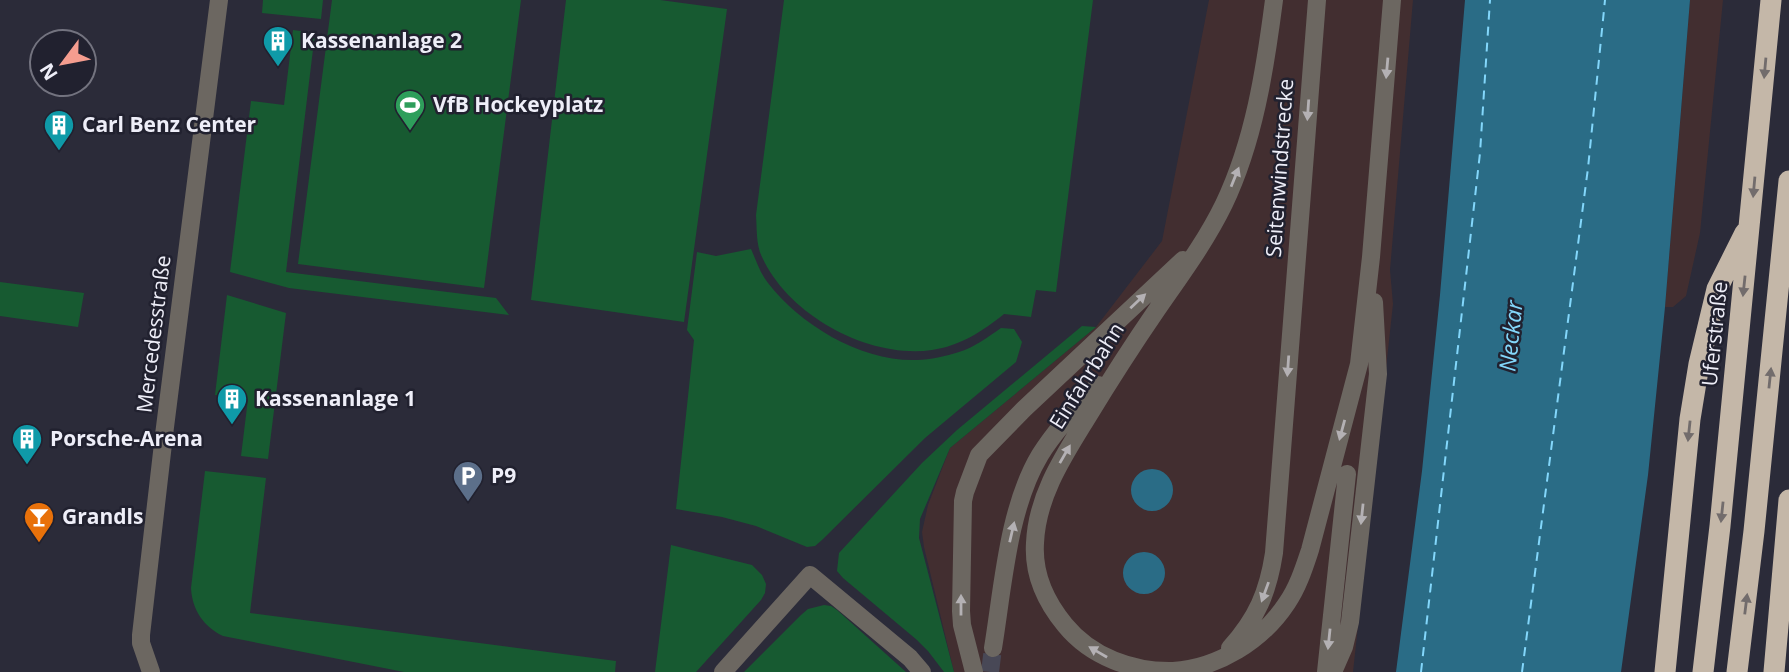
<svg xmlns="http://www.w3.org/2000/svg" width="1789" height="672" viewBox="0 0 1789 672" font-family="'Open Sans',sans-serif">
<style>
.industrial{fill:#422e30}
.green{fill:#175a31}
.water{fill:#2a6c86}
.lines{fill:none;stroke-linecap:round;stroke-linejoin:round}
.ferry{stroke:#83d7fb;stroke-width:2;stroke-dasharray:9 7;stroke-linecap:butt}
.minor-tunnel{stroke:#484856;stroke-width:18;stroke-dasharray:18 9;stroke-linecap:butt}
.minor{stroke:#6c6761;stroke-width:18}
.highway{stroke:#c4b7a8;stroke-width:21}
.oneway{fill:#b4b1b4}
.oneway2{fill:#726c6c}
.labels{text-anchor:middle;stroke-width:5;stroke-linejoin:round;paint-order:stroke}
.poi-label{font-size:21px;font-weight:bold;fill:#eeeef8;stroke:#21212f;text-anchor:start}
.street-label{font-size:21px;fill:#eeeef8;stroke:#21212f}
.water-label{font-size:23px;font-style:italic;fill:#83d7fb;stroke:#21212f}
</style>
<rect width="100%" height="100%" fill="#2b2b39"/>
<path class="industrial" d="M1209 0H1413L1390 270 1393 304 1353 672H954L924 547 922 532 928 505 950 448 1096 327 1162 241Z
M1690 0H1723L1700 233 1686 296 1673 307H1665Z"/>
<path class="green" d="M263 0H323L321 19 262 13Z
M332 0H521L484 288 298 264Z
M566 0H660L727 9 684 322 531 300Z
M784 0H1093L1056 292 1036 290 1031 317 1004 314C983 331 960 346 932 350 869 359 789 316 762 257 756 245 757 229 756 215Z
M293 30 315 33 286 272 496 298 509 315 289 288 230 272 251 101 284 105Z
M751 249C756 260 760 273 768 283 800 325 862 362 917 360 930 360 946 356 959 352 975 347 988 337 1001 328L1014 329 1022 342 1016 362 925 438 822 540 815 546 807 547 756 526 722 517 676 509 694 340 687 330 697 252 716 256Z
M0 282 84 293 78 327 0 316Z
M227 295 286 313 268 459 241 456 248 399 215 395Z
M1082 326 1096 327 950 448 920 519 919 538 954 672H944L928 651 917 640 843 578 837 571 839 553 922 463 957 430Z
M205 471 266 478 250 613 616 661 615 672H404L223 636C204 627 192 610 191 588Z
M671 545 752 565 762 575 766 584 765 593 761 600 696 672H655Z
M824 605 831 606 837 610 906 672H744L801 615 808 609Z"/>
<path class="water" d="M1465 0H1690L1665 307 1648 475 1621 672H1396L1422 471 1440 295Z
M1131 490a21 21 0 1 1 42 0a21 21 0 1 1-42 0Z
M1123 573a21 21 0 1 1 42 0a21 21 0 1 1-42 0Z"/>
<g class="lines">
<path class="ferry" d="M1421 672 1480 153 1490 0
M1522 672 1588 168 1605 0"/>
<path class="minor-tunnel" d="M990 672 993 648"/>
<path class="minor" d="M1274 0C1265 70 1254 141 1224 204 1205 243 1180 276 1156 311 1132 346 1109 382 1087 418 1063 457 1037 496 1035 543 1033 574 1046 602 1065 625 1091 657 1133 672 1173 671 1218 668 1262 641 1287 603 1298 587 1304 568 1310 550L1359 364 1371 257 1392 0
M993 648C1003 587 1008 508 1040 455 1056 429 1078 407 1098 385
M1230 648C1257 618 1268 592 1274 553L1317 0
M151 672 141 643V635L164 435 219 0
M723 672 810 575 910 658 922 672
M974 672 962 625 961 611 963 501 965 492 979 455 1024 409 1183 260
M1326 672 1347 474
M1333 672 1344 647 1350 622 1378 374 1374 302"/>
<path class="highway" d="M1665 672 1690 419 1699 364 1717 289 1745 233
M1703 672 1720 526 1771 0
M1737 672 1754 531 1789 181
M1774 672 1789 500"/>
</g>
<defs><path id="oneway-solid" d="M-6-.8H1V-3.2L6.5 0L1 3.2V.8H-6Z" transform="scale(1.75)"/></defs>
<g class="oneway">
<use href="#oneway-solid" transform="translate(1387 68) rotate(95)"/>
<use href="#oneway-solid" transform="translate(1308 110) rotate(94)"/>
<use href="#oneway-solid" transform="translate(1235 177) rotate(-68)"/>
<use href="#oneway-solid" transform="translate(1138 301) rotate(-43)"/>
<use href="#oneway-solid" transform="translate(1288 366) rotate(94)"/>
<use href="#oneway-solid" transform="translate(1342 430) rotate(105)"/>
<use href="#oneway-solid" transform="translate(1065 454) rotate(-60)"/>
<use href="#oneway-solid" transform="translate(1362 514) rotate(96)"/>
<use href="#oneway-solid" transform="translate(1012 532) rotate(-77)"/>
<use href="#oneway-solid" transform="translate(1265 592) rotate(110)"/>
<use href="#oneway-solid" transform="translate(961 605) rotate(-90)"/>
<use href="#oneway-solid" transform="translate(1329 639) rotate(96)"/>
<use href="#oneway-solid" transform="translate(1098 652) rotate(-150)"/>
</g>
<g class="oneway2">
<use href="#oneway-solid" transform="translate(1765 68) rotate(95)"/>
<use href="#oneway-solid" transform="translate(1754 187) rotate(95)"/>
<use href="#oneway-solid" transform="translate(1744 286) rotate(96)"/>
<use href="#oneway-solid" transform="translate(1770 378) rotate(-84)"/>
<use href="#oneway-solid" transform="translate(1689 431) rotate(96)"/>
<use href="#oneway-solid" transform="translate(1722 512) rotate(96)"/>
<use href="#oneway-solid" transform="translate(1746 604) rotate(-83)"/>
</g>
<defs>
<g id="building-pin" transform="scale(1.575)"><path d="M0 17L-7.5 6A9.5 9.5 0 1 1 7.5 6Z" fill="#0f9aa8" stroke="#21212f"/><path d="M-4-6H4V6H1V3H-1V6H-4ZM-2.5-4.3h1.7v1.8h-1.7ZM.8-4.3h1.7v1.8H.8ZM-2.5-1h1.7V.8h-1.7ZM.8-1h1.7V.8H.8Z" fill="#fff"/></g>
<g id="stadium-pin" transform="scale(1.575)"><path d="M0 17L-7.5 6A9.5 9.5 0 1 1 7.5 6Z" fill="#2e9e5b" stroke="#21212f"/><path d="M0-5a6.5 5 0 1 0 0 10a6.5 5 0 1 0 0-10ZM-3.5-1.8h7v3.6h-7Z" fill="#fff"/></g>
<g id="parking-pin" transform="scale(1.575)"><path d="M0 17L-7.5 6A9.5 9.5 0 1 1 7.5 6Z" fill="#5c6f8a" stroke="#21212f"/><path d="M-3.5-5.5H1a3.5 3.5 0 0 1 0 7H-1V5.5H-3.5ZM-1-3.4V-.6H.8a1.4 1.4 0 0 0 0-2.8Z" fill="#fff"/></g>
<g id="bar-pin" transform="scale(1.575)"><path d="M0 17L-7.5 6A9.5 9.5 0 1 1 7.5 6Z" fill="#e8710a" stroke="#21212f"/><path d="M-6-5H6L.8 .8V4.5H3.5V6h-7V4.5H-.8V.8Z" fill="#fff"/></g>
</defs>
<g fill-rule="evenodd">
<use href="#building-pin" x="278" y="41"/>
<use href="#stadium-pin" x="410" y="105"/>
<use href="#building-pin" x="59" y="125"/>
<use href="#building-pin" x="232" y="399"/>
<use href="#building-pin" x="27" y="439"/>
<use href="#parking-pin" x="468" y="476"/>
<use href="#bar-pin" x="39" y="517"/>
</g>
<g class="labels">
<g class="poi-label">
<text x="301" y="48">Kassenanlage 2</text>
<text x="433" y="112">VfB Hockeyplatz</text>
<text x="82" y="132">Carl Benz Center</text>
<text x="255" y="406">Kassenanlage 1</text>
<text x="50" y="446">Porsche-Arena</text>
<text x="491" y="483">P9</text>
<text x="62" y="524">Grandls</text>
</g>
<g class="street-label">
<text transform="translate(1280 168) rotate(-86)" y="7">Seitenwindstrecke</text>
<text transform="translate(154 334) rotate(-83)" y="7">Mercedesstraße</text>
<text transform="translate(1715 334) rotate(-84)" y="7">Uferstraße</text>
<text transform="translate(1087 376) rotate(-58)" y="7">Einfahrbahn</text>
</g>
<g class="water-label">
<text transform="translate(1511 336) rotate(-84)" y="8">Neckar</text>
</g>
</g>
<g transform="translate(63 63) rotate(238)"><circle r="33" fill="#21212f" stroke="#73737f" stroke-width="2"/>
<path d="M0-5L12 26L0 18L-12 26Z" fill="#f59d8f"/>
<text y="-10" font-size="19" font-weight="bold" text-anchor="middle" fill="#eeeef8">N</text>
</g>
</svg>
